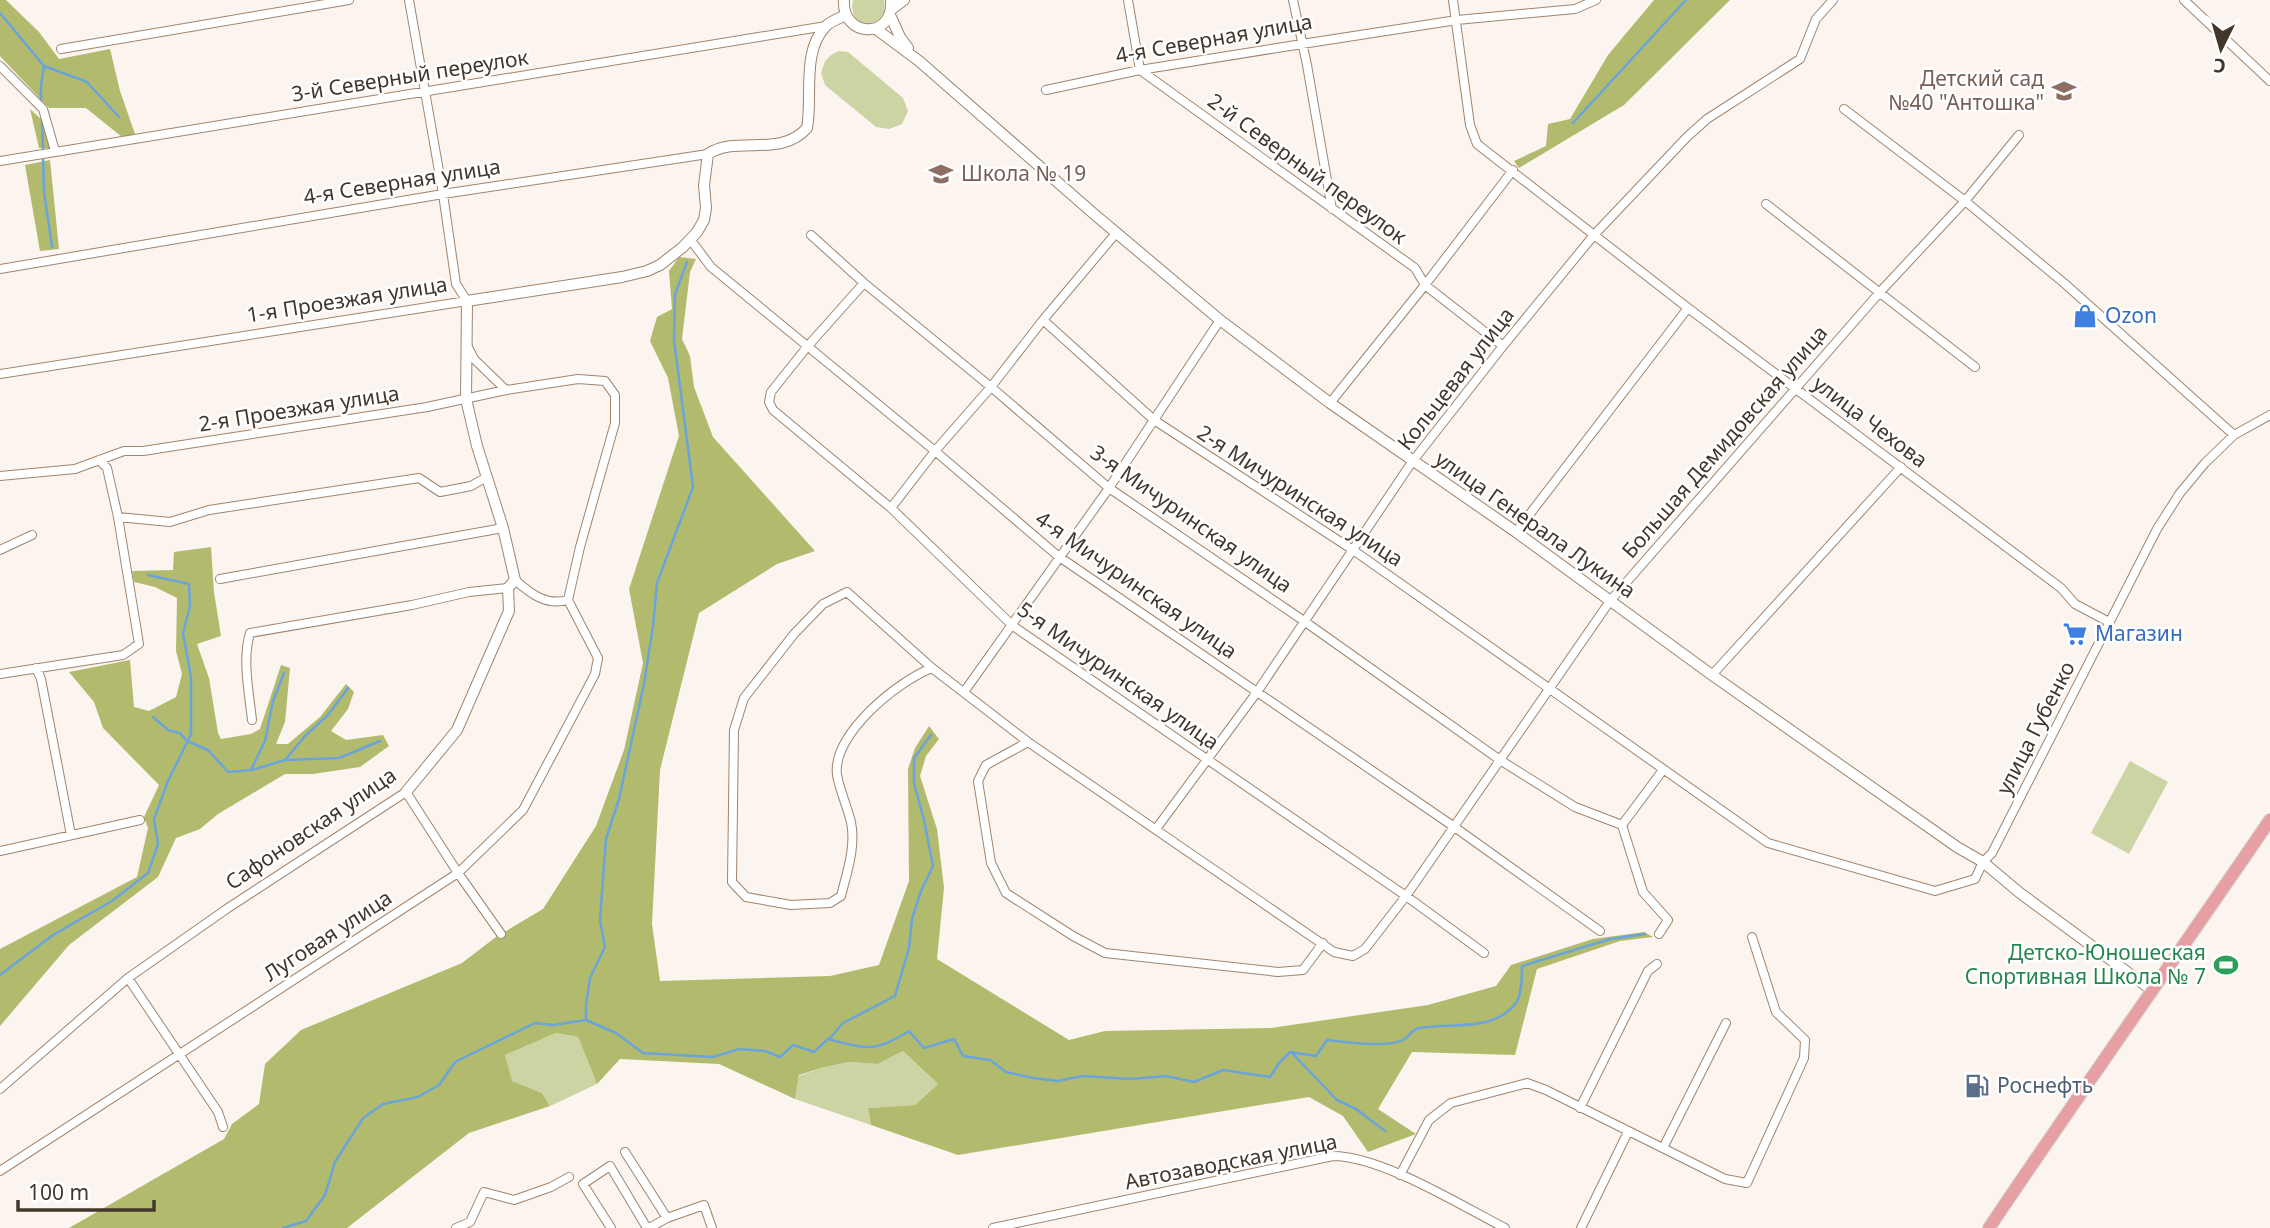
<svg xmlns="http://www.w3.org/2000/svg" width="2270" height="1228" viewBox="0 0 2270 1228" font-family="'Noto Sans',sans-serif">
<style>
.green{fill:#cdd4a3}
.forest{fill:#b2bb6d}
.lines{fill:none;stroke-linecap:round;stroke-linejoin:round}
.stream{stroke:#6aa4db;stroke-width:2.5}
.street-casing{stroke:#a1846c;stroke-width:10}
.secondary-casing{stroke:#a1846c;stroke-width:12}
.primary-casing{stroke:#d6d3d1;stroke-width:14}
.street{stroke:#fff;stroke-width:8}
.secondary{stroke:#fff;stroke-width:10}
.primary{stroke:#e6a0a4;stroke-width:12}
.labels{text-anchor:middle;stroke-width:5;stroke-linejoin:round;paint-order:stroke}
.street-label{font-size:21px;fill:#43372c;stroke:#fff}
.education-label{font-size:21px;fill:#785e54;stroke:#fff;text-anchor:end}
.shop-label{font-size:21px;fill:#366cbe;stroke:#fff;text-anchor:start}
.leisure-label{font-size:21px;fill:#27864d;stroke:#fff;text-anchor:end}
.service-label{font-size:21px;fill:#4e5e75;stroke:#fff;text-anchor:start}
</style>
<rect width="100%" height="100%" fill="#fbf4ef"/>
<path class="green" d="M853 0H884C890 32 846 31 853 0Z
M839 51 848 52 903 98 908 111 902 124 889 129 876 127 825 85 821 73 825 61 831 55Z
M2130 761 2168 782 2129 854 2091 833Z
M556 1033 578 1037 597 1084 550 1106 542 1093 511 1081 505 1055Z
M903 1051 938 1084 915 1105 868 1108 871 1125 795 1099 799 1076 821 1068 850 1062 878 1064Z"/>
<path class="forest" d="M0 0H6L39 32 59 59 110 49 120 91 135 134 122 137 86 108H49L0 56Z
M1654 0H1730L1624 105 1519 168 1514 161 1546 146 1548 124 1570 119 1608 55Z
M30 109 44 122 51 148H39Z
M50 160 59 249 40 251 25 165Z
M679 257 696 259 690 272 682 339 690 356 694 387 713 437 815 551 777 564 699 613 660 770 652 924 660 981 830 976 879 965 909 881 908 769 915 748 929 726 939 739 926 756 920 776 937 829 944 888 937 959 1069 1040 1105 1031 1271 1028 1428 1005 1496 986 1511 965 1593 939 1644 932 1653 937 1620 941 1537 969 1515 1055 1412 1052 1378 1109 1416 1134 1368 1152 1343 1116 1309 1097 958 1155 871 1125 868 1108 915 1105 938 1084 903 1051 878 1064 849 1062 821 1068 799 1075 795 1099 719 1064 620 1059 597 1084 578 1037 556 1033 505 1055 512 1081 542 1093 550 1106 469 1133 347 1228H69L224 1139 232 1124 259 1104 265 1064 301 1030 462 963 496 937 543 909 596 826 624 750 643 663 629 589 679 436 668 378 650 341 657 317 672 309 669 271Z
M211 547 214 592 221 636 197 644 209 678 218 733 221 739 251 734 260 729 281 665 290 668 285 722 276 744H288L320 717 346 684 354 692 348 709 331 731 346 740 383 735 389 746 360 767 313 774H285L218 814 200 829 176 838 158 877 69 945 0 1026V949L137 877 148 828 144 817 159 785 103 728 94 702 69 672 130 660 134 707 149 711 176 697 182 674 176 651 177 598 155 587 134 582 132 571 173 570 174 552Z"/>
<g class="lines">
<path class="stream" d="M0 13 44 66 87 82 119 117
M41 105V85L44 66
M42 118 43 150
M1573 123 1686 0
M43 157 44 192 52 247
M153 717 168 730 180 733 187 741 208 750 228 772 251 770 265 741 273 701 284 673
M286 759 305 736 328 715 348 688
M252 770 285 760 339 758 380 741
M0 975 53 935 112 901 148 873 158 844 154 819 168 781 191 734V677L183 633 190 606 189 584 148 575
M586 1019V1005L590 978 605 947 600 920 606 839 619 799 644 684 653 626 657 583 693 487 674 340 675 294 687 262
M830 1038 843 1023 895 996 909 948 912 919 921 891 933 866 924 820 914 783V758L931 735
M1292 1053 1337 1100 1356 1109 1385 1131
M283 1228 306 1221 325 1195 335 1162 363 1118 383 1104 418 1097 439 1085 455 1062 535 1023 553 1025 586 1020 616 1033 643 1053 713 1057 739 1049 765 1051 780 1057 793 1045 814 1052 828 1039C867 1049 874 1053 909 1031L924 1048 954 1039 963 1056 990 1060 1006 1072 1033 1078 1058 1081 1082 1076 1131 1079 1166 1076 1194 1082 1223 1070 1270 1077 1279 1063 1290 1052 1316 1056 1327 1040C1345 1042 1387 1048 1403 1040 1410 1037 1411 1029 1420 1028 1451 1022 1493 1033 1516 1003 1522 994 1522 977 1522 966L1610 939 1645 934"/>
<g class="street-casing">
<path id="street" d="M1128 0 1140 70 1415 268 1425 285 1503 346
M1293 0 1307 65 1332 209
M1453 0 1470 125 1477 144 1688 308 2061 588 2075 604 2109 622
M2184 0 2270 81
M61 49 349 0
M0 66 43 109 55 151
M1046 90 1140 70 1302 44 1457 20 1575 9 1596 0
M1844 109 1965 201 2064 283 2234 435
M0 161 826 26
M1766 204 1975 367
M811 235 864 283 991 387 1109 488 1304 621 1500 760 1575 807 1622 825
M690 239 711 267 935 451 1058 556 1453 826 1600 931
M0 269 443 194 708 154
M864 283 807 347 771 392 769 402 773 410 891 508 1013 626 1406 896 1484 953
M1043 320 1154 420 1353 550 1768 843 1935 891 1975 879 1983 862 1992 853 2157 529 2180 493 2205 463 2234 435 2270 415
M467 345 474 359 506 390
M0 374 467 301 456 284 443 194 409 0
M1330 403 1425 285 1513 170
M0 476 75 469 124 451H143L427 407 506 390 578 379 605 381 615 395V423L580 547 568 600 598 658 595 674 523 810 458 873 0 1171
M891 508 935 451 991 387 1043 320 1117 232
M118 517 170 522 209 510 419 478 440 492 471 486 487 477
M1516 532 1688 308
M0 550 32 535
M220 579 503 528
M515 580C531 594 546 606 568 600
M36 668 41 679 71 835
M932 668C898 681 832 734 837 775 840 791 847 806 851 822 856 847 847 872 841 896L830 903 791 905 746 897 732 882 734 730 744 698 794 634 823 604 847 592 932 668 1028 742 1334 952 1353 956 1365 949 1406 896 1610 601 1880 292 1965 201 2019 135
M0 674 123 655 139 644 118 517 107 468 99 460
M1712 675 1901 467
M964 692 1109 488 1220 320
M252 720C249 692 242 660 250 633L412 605 469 592 508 588
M1028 742 986 765 978 781 991 863 1006 893 1073 936 1105 953 1278 972 1303 970 1323 943
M1156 829 1257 692 1412 462 1503 346 1594 235 1687 137 1707 119 1800 59 1816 19 1833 0
M0 851 140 820
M1659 934 1668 920 1643 892 1622 825 1663 770
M128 978 218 1112 223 1127
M0 1089 128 978 228 908 406 792 458 873 501 934
M1580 1108 1648 971 1657 964
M1663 1148 1726 1023
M625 1152 667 1218
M1400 1175 1429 1120 1451 1103 1527 1083 1546 1090 1725 1179 1747 1183 1804 1058 1805 1040 1776 1012 1752 937
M456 1228 470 1222 484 1192 514 1200 551 1187 569 1177
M611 1228 583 1184 610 1166 647 1228
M649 1228 667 1218 704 1205 712 1228
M993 1228 1333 1156C1381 1156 1460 1205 1505 1228
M1581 1228 1628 1132"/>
</g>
<g class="secondary-casing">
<path id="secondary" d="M844 0C841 37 894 41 891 0
M892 9 904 0
M890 15 900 37 908 48
M876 29 919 61 1094 214 1220 320 1330 403 1516 532 1712 675 1957 847 1983 862 2020 893 2153 991
M406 792 457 730 509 611 508 588 515 580 503 528 477 446 466 399 467 301 622 277 647 271 660 265 683 247 697 232 704 220 706 208 704 185 708 154C736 135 781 158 807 128 813 98 801 51 826 26 831 21 840 18 846 15"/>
</g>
<g class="primary-casing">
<path id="primary" d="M1989 1228C2081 1091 2177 956 2270 820"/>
</g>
<use href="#street" class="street"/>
<use href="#secondary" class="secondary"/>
<use href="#primary" class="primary"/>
</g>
<defs>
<g id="school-bare" transform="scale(1.89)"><path d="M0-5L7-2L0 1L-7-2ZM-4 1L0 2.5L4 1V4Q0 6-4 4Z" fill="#8d6e63" stroke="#fff" stroke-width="2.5" paint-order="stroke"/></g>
<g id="shop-bare" transform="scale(1.89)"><path d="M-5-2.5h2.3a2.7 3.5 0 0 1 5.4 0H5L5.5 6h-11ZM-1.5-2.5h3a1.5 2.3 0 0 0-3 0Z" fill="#3f7fe0" stroke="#fff" stroke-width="2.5" paint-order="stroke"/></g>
<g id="supermarket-bare" transform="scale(1.89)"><path d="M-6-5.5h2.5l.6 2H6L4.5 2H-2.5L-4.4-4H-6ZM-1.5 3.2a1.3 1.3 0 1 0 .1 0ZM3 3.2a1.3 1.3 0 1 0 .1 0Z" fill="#3f7fe0" stroke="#fff" stroke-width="2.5" paint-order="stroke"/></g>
<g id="stadium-bare" transform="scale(1.89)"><path d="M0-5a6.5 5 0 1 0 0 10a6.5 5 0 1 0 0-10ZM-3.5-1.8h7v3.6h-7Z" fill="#2e9e5b" stroke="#fff" stroke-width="2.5" paint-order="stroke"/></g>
<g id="fuel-bare" transform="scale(1.89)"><path d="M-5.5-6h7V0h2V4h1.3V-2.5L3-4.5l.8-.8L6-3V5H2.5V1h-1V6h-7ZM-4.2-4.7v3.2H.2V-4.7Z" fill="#5c6f8a" stroke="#fff" stroke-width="2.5" paint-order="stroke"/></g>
</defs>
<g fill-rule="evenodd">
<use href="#school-bare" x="2064" y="91"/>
<use href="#school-bare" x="941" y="174"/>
<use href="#shop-bare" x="2085" y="316"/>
<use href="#supermarket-bare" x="2075" y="634"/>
<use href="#stadium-bare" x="2226" y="965"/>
<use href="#fuel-bare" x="1977" y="1086"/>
</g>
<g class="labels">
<g class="street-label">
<text transform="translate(1214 39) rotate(-10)" y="7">4-я Северная улица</text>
<text transform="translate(410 76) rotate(-9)" y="7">3-й Северный переулок</text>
<text transform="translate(1307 169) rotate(36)" y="7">2-й Северный переулок</text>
<text transform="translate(402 182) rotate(-9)" y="7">4-я Северная улица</text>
<text transform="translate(347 300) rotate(-9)" y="7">1-я Проезжая улица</text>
<text transform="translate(1456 379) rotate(-52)" y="7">Кольцевая улица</text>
<text transform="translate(299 409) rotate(-9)" y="7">2-я Проезжая улица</text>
<text transform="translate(1870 422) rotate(37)" y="7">улица Чехова</text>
<text transform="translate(1725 442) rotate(-49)" y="7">Большая Демидовская улица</text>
<text transform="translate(1300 496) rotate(33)" y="7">2-я Мичуринская улица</text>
<text transform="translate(1191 519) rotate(35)" y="7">3-я Мичуринская улица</text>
<text transform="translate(1535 525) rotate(35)" y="7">улица Генерала Лукина</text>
<text transform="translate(1136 585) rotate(35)" y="7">4-я Мичуринская улица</text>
<text transform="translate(1118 676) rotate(35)" y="7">5-я Мичуринская улица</text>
<text transform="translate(2036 728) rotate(-63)" y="7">улица Губенко</text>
<text transform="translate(311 829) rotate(-34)" y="7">Сафоновская улица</text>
<text transform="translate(328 936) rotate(-33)" y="7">Луговая улица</text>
<text transform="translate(1231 1162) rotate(-11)" y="7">Автозаводская улица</text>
</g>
<g class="education-label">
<text x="2044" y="86">Детский сад<tspan x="2044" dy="24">№40 "Антошка"</tspan></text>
<text x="961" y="181" text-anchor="start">Школа № 19</text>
</g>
<g class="shop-label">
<text x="2105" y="323">Ozon</text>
<text x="2095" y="641">Магазин</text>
</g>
<g class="leisure-label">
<text x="2206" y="960">Детско-Юношеская<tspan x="2206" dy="24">Спортивная Школа № 7</tspan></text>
</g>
<g class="service-label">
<text x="1997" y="1093">Роснефть</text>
</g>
</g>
<g transform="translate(2221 49) rotate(185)" stroke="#ffffff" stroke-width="5" paint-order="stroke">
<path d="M0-5L12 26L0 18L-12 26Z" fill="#43372c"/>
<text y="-10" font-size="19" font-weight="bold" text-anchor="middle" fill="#43372c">С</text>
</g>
<path d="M18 1200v10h136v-10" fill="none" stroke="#43372c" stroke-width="3.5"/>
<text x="28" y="1200" font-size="21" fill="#43372c" stroke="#ffffff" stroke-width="5" paint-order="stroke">100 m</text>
</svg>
